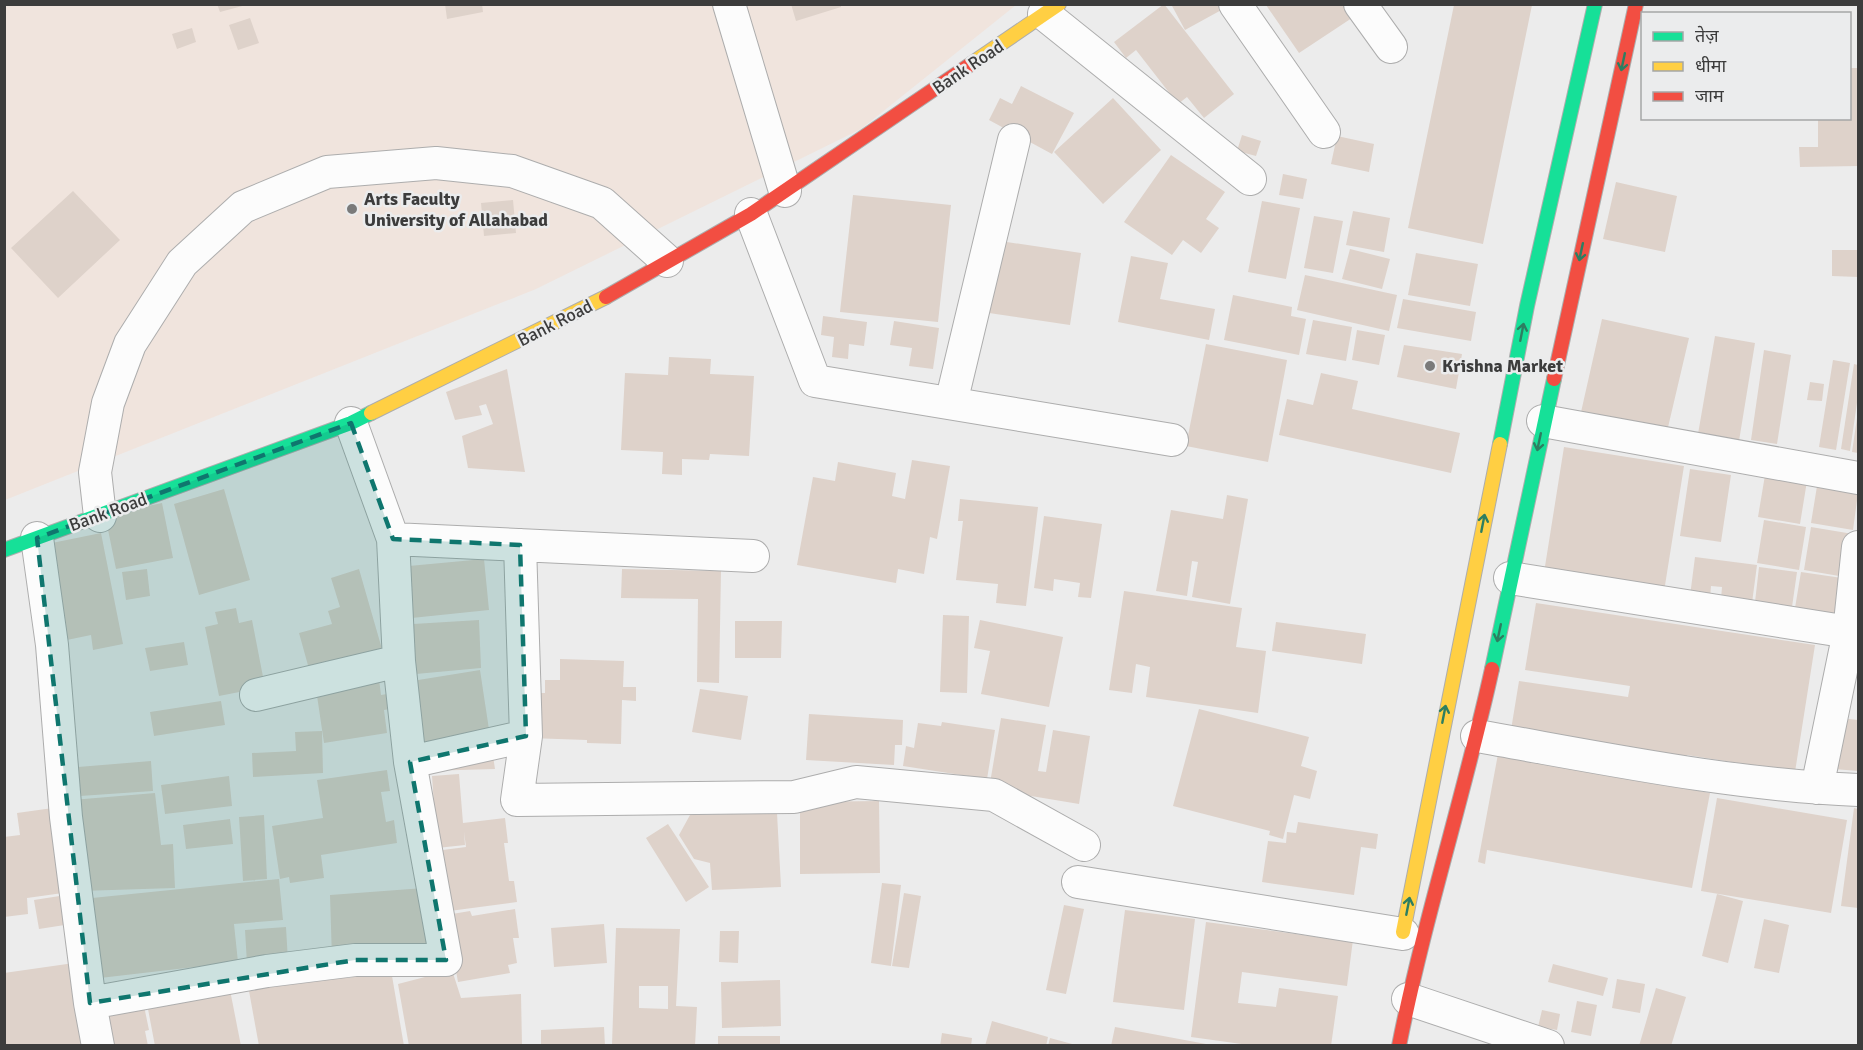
<svg xmlns="http://www.w3.org/2000/svg" width="1863" height="1050" viewBox="0 0 1863 1050" font-family="Signika,'Noto Sans Devanagari',sans-serif">
<style>
.education{fill:#f0e4dd}
.building{fill:#ded2ca;fill-rule:evenodd}
.lines{fill:none;stroke-linecap:round;stroke-linejoin:round}
.street-casing{stroke:#adadad;stroke-width:34}
.fast-casing{stroke:#adadad;stroke-width:16}
.slow-casing{stroke:#adadad;stroke-width:16}
.jam-casing{stroke:#adadad;stroke-width:16}
.street{stroke:#fcfcfc;stroke-width:32}
.fast{stroke:#16e098;stroke-width:14}
.slow{stroke:#ffcf43;stroke-width:14}
.jam{stroke:#f24e42;stroke-width:14}
.oneway{stroke:#2d7e61}
.marked{fill:#0f766e;fill-opacity:0.2;stroke:#0f766e;stroke-width:4.5;stroke-dasharray:12 8;stroke-linejoin:round}
.poi-dot{fill:#7a7a7a;stroke:#ebeced;stroke-width:2}
.labels{text-anchor:middle;stroke-width:5;stroke-linejoin:round;paint-order:stroke}
.street-label{font-size:18px;fill:#3c3c3c;stroke:#ebeced}
.poi-label{font-size:18px;font-weight:bold;fill:#3c3c3c;stroke:#ebeced;text-anchor:start}
</style>
<rect width="100%" height="100%" fill="#ececec"/>
<path class="education" d="M5 5H1016L861 129 536 289 5 500Z"/>
<path class="building" d="M217 4H246V5L220 12Z
M445 4H482L483 12 447 19Z
M791 4H841V7L796 21Z
M1164 4 1234 94 1204 118 1187 97 1178 104 1136 50 1126 58 1114 42Z
M1171 4H1223L1225 8 1185 30Z
M1266 5H1352L1358 14 1299 53Z
M1454 5H1532L1483 244 1408 228Z
M250 18 259 43 238 50 229 25Z
M192 28 196 42 177 49 172 34Z
M1850 68H1858V166L1800 167 1799 147H1818V118H1850Z
M1021 86 1074 113 1052 154 989 120 1000 98 1012 104Z
M1113 98 1161 150 1103 204 1054 152Z
M1242 135 1261 141 1256 156 1237 151Z
M1337 136 1374 144 1369 172 1331 164Z
M1171 155 1225 192 1206 219 1219 228 1201 253 1183 240 1172 255 1124 222Z
M1283 174 1307 179 1303 199 1279 195Z
M1616 182 1677 196 1665 252 1603 239Z
M73 191 120 240 58 298 11 248Z
M853 195 951 205 938 322 840 312Z
M513 200 516 233 484 236 481 203Z
M1262 201 1300 208 1286 279 1248 272Z
M1353 211 1390 218 1384 252 1346 245Z
M1314 216 1343 221 1333 273 1304 268Z
M1000 241 1081 253 1070 325 989 313Z
M1350 249 1390 259 1382 289 1342 279Z
M1832 250H1858V277L1832 276Z
M1416 253 1478 264 1470 306 1408 295Z
M1131 256 1168 263 1160 299 1215 309 1209 340 1118 322Z
M1305 275 1397 295 1389 331 1297 310Z
M1233 295 1292 307 1291 316 1306 319 1299 355 1224 340Z
M1403 299 1476 312 1471 341 1397 328Z
M823 316 867 322 864 346 849 344 848 359 832 357 834 337 821 335Z
M1602 319 1689 338 1665 440 1579 421Z
M1313 320 1352 327 1346 361 1306 354Z
M894 321 939 328 933 369 909 366 912 348 890 345Z
M1357 330 1385 335 1379 365 1352 360Z
M1715 336 1755 343 1739 441 1698 434Z
M1206 344 1287 360 1268 462 1186 446Z
M1404 345 1462 354 1456 389 1397 377Z
M1764 350 1791 355 1777 444 1751 440Z
M669 357 711 359 710 374 754 376 749 456 710 454 709 460 682 459V475L662 474 663 452 621 450 625 373 668 375Z
M1833 360 1850 363 1836 450 1819 447Z
M1854 364 1858 365V396L1850 451 1841 449Z
M507 369 525 472 468 468 462 436 493 424 486 404 479 406 482 415 455 420 446 392Z
M1321 373 1358 381 1352 409 1460 433 1451 473 1279 435 1287 399 1313 405Z
M1810 382 1824 384 1822 401 1807 400Z
M1857 418H1858V453L1852 452Z
M1564 447 1684 466 1663 598 1543 579Z
M912 460 950 466 937 539 930 537 924 574 898 569 896 583 797 565 813 477 835 481 838 462 896 473 892 496 905 499Z
M1690 469 1731 475 1721 542 1680 536Z
M1765 475 1807 481 1800 524 1758 517Z
M1818 480 1858 493 1853 530 1811 523Z
M224 489 250 580 199 595 174 504Z
M1227 495 1248 499 1230 604 1192 597 1198 562 1192 561 1187 596 1156 591 1171 510 1223 519Z
M960 499 1038 507 1026 606 996 603 998 584 956 580 963 521H958Z
M162 503 173 558 116 569 105 515Z
M1044 516 1102 524 1091 598 1078 597 1080 583 1054 579 1053 591 1034 588Z
M1764 520 1806 527 1799 570 1757 563Z
M1811 527 1853 534 1845 577 1804 570Z
M101 533 123 644 93 650 91 635 67 640 47 544Z
M1695 557 1757 565 1752 603 1721 599 1722 587 1711 586 1710 598 1690 596Z
M484 559 489 610 402 619 398 567Z
M1759 567 1797 572 1792 607 1755 602Z
M147 569 150 596 126 600 122 572Z
M359 569 382 649 309 669 299 633 332 624 328 611 340 607 331 578Z
M622 569 721 571 719 683 697 682 698 599 621 598Z
M1801 572 1842 578 1835 621 1794 614Z
M1124 591 1242 608 1236 647 1266 651 1258 713 1146 697 1150 667 1136 664 1132 693 1109 690Z
M1536 603 1815 645 1795 772 1687 755 1686 763 1510 736 1519 681 1628 697 1630 686 1525 670Z
M236 608 239 623 252 620 265 687 219 696 205 627 218 624 215 612Z
M943 615 969 616 967 693 940 692Z
M479 620 481 668 416 674 413 624Z
M980 620 1063 637 1049 707 981 694 990 651 974 648Z
M735 621H782L781 658H735Z
M1276 622 1366 634 1362 664 1272 651Z
M184 642 188 665 150 671 145 648Z
M560 659 624 661 623 687H636V701L622 700 621 744 587 743V740L529 738 530 693H545V680H560Z
M480 670 495 769 425 771 412 681Z
M379 679 381 695 387 694 390 709 384 710 387 733 324 743 316 689Z
M700 689 748 696 741 740 692 732Z
M221 701 225 725 154 736 150 712Z
M1199 709 1309 737 1301 766 1317 771 1310 799 1294 795 1283 839 1269 835 1270 831 1173 806Z
M809 714 903 720 902 745H895L894 765 806 760Z
M1001 718 1046 725 1038 771 1046 772 1053 730 1090 736 1079 804 989 789Z
M1840 718 1858 720V771L1834 769Z
M942 722 995 730 987 779 903 766 906 746 914 748 918 723 941 726Z
M322 731 323 773 253 777 252 753 296 751 295 732Z
M1498 754 1710 793 1692 888 1487 850 1485 864 1478 862Z
M151 761 153 791 80 796 78 767Z
M387 770 390 791 381 792 386 822 394 820 397 843 321 855 324 878 290 883 289 877 280 879 272 826 323 818 317 780Z
M459 774 463 823 505 818 508 843H504L509 881H514L517 902 442 912 435 851 466 847 464 832 465 845 437 848 432 776Z
M229 776 232 806 165 814 161 785Z
M155 793 161 845 173 844 175 888 81 891 72 800Z
M1717 798 1847 820 1831 913 1701 891Z
M879 801 880 873 800 874V802Z
M60 807 70 892 27 898 28 914 4 917V837L20 835 17 813Z
M1854 808 1858 809V908L1841 906Z
M777 813 781 887 712 890 710 863 694 859 679 835 690 815Z
M264 815 267 879 243 881 239 817Z
M230 819 233 844 186 849 183 825Z
M1298 822 1378 834 1376 849 1361 847 1354 895 1262 882 1268 841 1286 843 1287 832 1296 833Z
M668 824 709 887 686 902 646 838Z
M279 879 283 920 234 924 238 962 100 978 92 898Z
M882 883 901 885 891 966 871 963Z
M424 888 431 949 332 960 330 895Z
M904 893 921 896 909 968 892 966Z
M1717 894 1743 901 1728 963 1702 956Z
M66 895 71 924 39 929 34 900Z
M1064 905 1084 909 1066 994 1046 990Z
M515 909 519 938H513L517 963 508 965 510 973 458 982 446 915 470 911 472 916Z
M1125 910 1195 919 1184 1010 1113 1002Z
M1764 919 1789 925 1779 973 1754 968Z
M1206 922 1325 938 1327 928 1354 932 1347 986 1242 972 1238 1003 1276 1007 1279 988 1338 996 1331 1046H1256L1191 1037Z
M604 924 607 963 554 967 551 928Z
M286 927 288 961 247 964 245 930Z
M616 928 680 929 676 1006 697 1007 695 1046 612 1045ZM639 986H668V1009L639 1008Z
M720 931H739L738 963 719 962Z
M81 962 93 1046H4V973Z
M1553 964 1608 978 1603 996 1548 982Z
M345 965 348 978 391 970 404 1046H259L249 991 299 982Z
M452 970 461 998 521 994 522 1046H409L398 984Z
M1617 979 1645 984 1640 1013 1612 1008Z
M780 980 781 1026 722 1028 721 982Z
M1656 988 1686 997 1671 1046H1639Z
M230 990 241 1046H155L148 1009Z
M1577 1001 1597 1005 1591 1036 1571 1032Z
M144 1006 149 1030 145 1031 148 1046H108L101 1015Z
M1542 1010 1560 1014 1557 1030 1538 1027Z
M992 1021 1048 1037 1046 1046H985Z
M604 1027 605 1046H541V1030Z
M1115 1027 1206 1044V1046H1111Z
M942 1033 972 1038 971 1046H940Z
M718 1036H780V1046H718Z
M1050 1038 1076 1045V1046H1048Z"/>
<g class="lines">
<g class="street-casing">
<path id="street" d="M729 4 785 191
M1235 4 1324 132
M1360 4 1391 47
M1044 14 1250 179
M751 214 815 381 1172 440
M951 403 1014 140
M1543 421 1858 478
M100 516 95 472 108 403 130 344 182 263 243 207 327 172 436 163 512 171 602 203 667 261
M37 538 52 645 66 817 90 1003 267 971 355 960H446L410 762 399 661 393 539 351 423
M393 539 753 556
M520 545 526 736 517 800 794 797 856 782 994 795 1084 845
M1510 578 1849 632
M256 695 399 661
M1477 736C1603 758 1731 785 1858 790
M410 762 526 736
M1817 788 1849 632 1858 547
M1078 882 1403 934
M1408 999 1548 1046
M90 1003 98 1046"/>
</g>
<g class="fast-casing">
<path id="fast" d="M1500 444 1527 306 1595 4
M4 550 351 423 371 413
M1492 669 1554 379"/>
</g>
<g class="slow-casing">
<path id="slow" d="M971 64 1059 4
M371 413 606 297
M1403 932 1500 444"/>
</g>
<g class="jam-casing">
<path id="jam" d="M606 297 751 214 971 64
M1554 379 1636 4
M1399 1046C1424 919 1464 796 1492 669"/>
</g>
<use href="#street" class="street"/>
<use href="#fast" class="fast"/>
<use href="#slow" class="slow"/>
<use href="#jam" class="jam"/>
</g>
<defs><path id="oneway-shaft" d="M-6 0H5M1.5-3L5.5 0L1.5 3" fill="none" stroke-width="1.6" stroke-linecap="round" stroke-linejoin="round" transform="scale(1.5)"/></defs>
<g class="oneway">
<use href="#oneway-shaft" transform="translate(1623 62) rotate(102)"/>
<use href="#oneway-shaft" transform="translate(1581 252) rotate(102)"/>
<use href="#oneway-shaft" transform="translate(1522 332) rotate(-79)"/>
<use href="#oneway-shaft" transform="translate(1539 442) rotate(102)"/>
<use href="#oneway-shaft" transform="translate(1483 523) rotate(-79)"/>
<use href="#oneway-shaft" transform="translate(1499 633) rotate(102)"/>
<use href="#oneway-shaft" transform="translate(1444 714) rotate(-79)"/>
<use href="#oneway-shaft" transform="translate(1408 906) rotate(-79)"/>
</g>
<path class="marked" d="M351 423 393 539 520 545 526 736 410 762 446 960H355L90 1003 37 538Z"/>
<g class="poi-dot">
<circle cx="352" cy="209" r="6"/>
<circle cx="1430" cy="366" r="6"/>
</g>
<g class="labels">
<g class="street-label">
<text transform="translate(968 67) rotate(-34)" y="6">Bank Road</text>
<text transform="translate(555 323) rotate(-27)" y="6">Bank Road</text>
<text transform="translate(108 512) rotate(-20)" y="6">Bank Road</text>
</g>
<g class="poi-label">
<text x="364" y="205">Arts Faculty<tspan x="364" dy="21">University of Allahabad</tspan></text>
<text x="1442" y="372">Krishna Market</text>
</g>
</g>
<rect width="1863" height="1050" fill="none" stroke="#3c3c3c" stroke-width="12"/>
<rect x="1641" y="12" width="210" height="108" fill="#ebeced" stroke="#a5a6a6" stroke-width="1.5"/>
<rect x="1653" y="32" width="30" height="9" fill="#16e098" stroke="#a5a6a6" stroke-width="1.5"/>
<text x="1695" y="42" font-size="18" fill="#3c3c3c">तेज़</text>
<rect x="1653" y="62" width="30" height="9" fill="#ffcf43" stroke="#a5a6a6" stroke-width="1.5"/>
<text x="1695" y="72" font-size="18" fill="#3c3c3c">धीमा</text>
<rect x="1653" y="92" width="30" height="9" fill="#f24e42" stroke="#a5a6a6" stroke-width="1.5"/>
<text x="1695" y="102" font-size="18" fill="#3c3c3c">जाम</text>
</svg>
